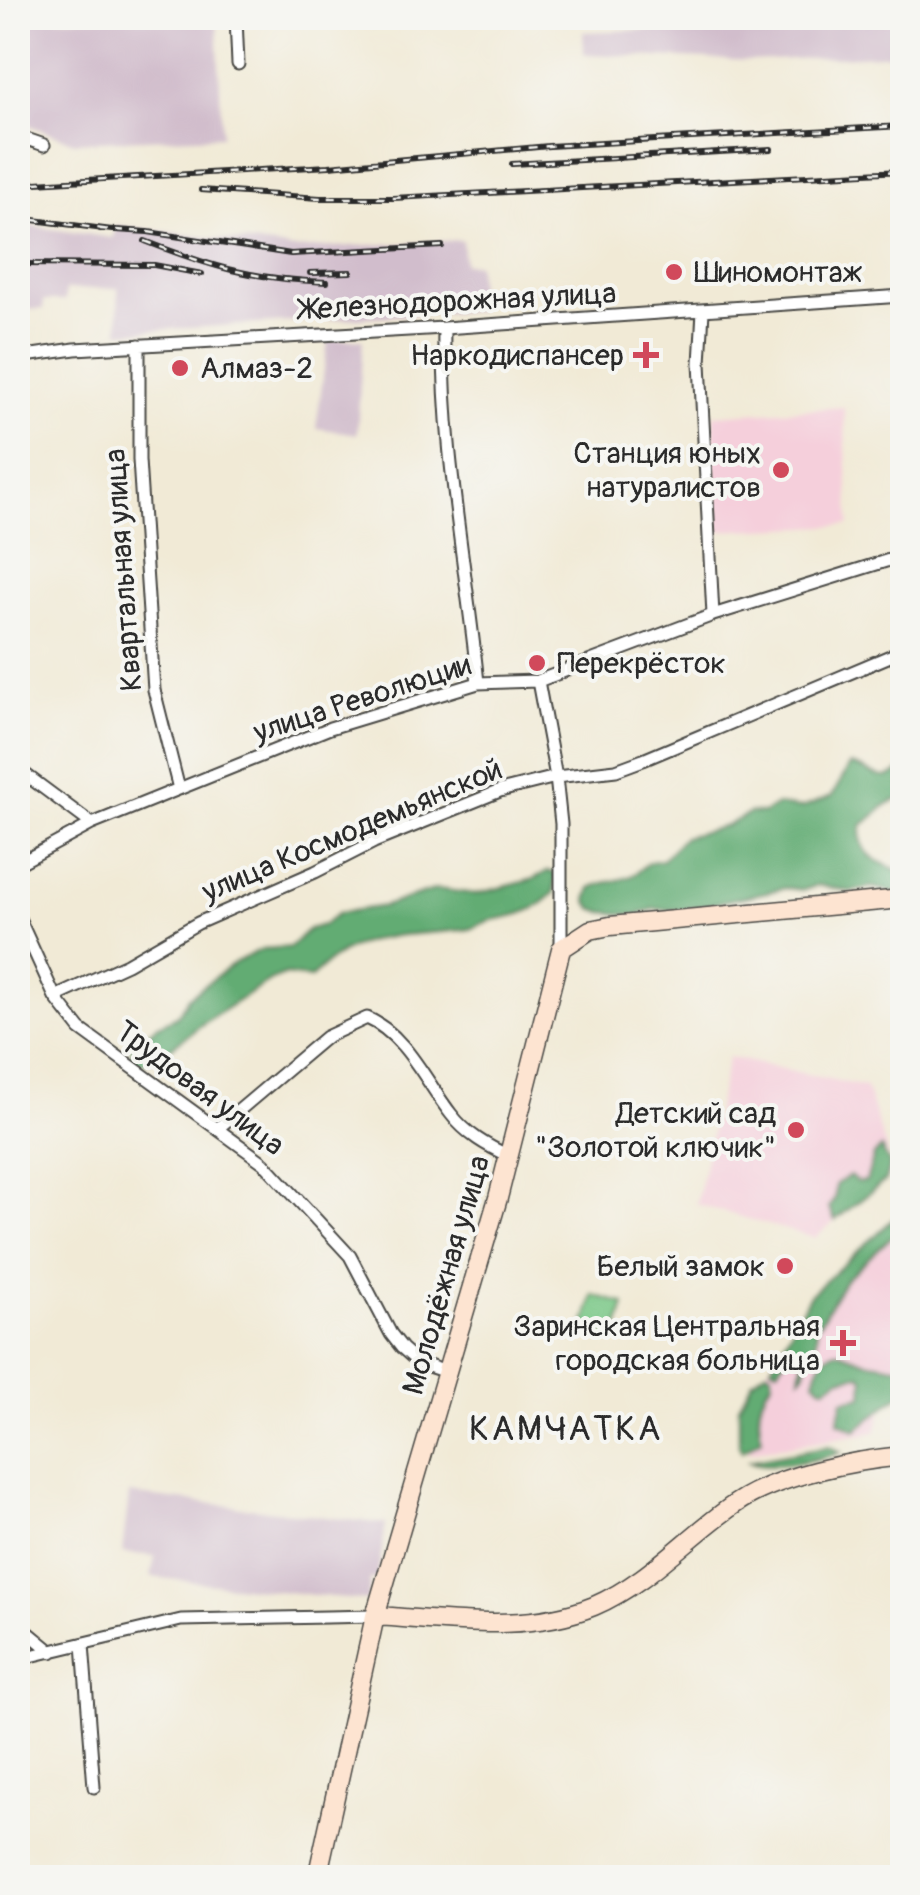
<svg xmlns="http://www.w3.org/2000/svg" width="920" height="1895" viewBox="0 0 920 1895" font-family="Pangolin,sans-serif">
<style>
.built{fill:#f5cfdb}
.industrial{fill:#d1bdcc}
.green{fill:#79c786;stroke:#527958;stroke-width:2.5}
.forest{fill:#62ac73;stroke:#466c4f;stroke-width:2.5}
.lines{fill:none;stroke-linecap:round;stroke-linejoin:round}
.street-casing{stroke:#494845;stroke-width:15}
.secondary-casing{stroke:#494845;stroke-width:21}
.street{stroke:#fff;stroke-width:11}
.secondary{stroke:#fde4d1;stroke-width:18}
.rail-casing{stroke:#2b2b2b;stroke-width:6}
.rail{stroke:#f6f6f2;stroke-width:2.5;stroke-dasharray:8;stroke-linecap:butt}
.poi-dot{fill:#d1495b;stroke:#f6f6f2;stroke-width:4}
.labels{text-anchor:middle;stroke-width:8;stroke-linejoin:round;paint-order:stroke}
.poi-label{font-size:30px;fill:#2b2b2b;stroke:#f6f6f2;text-anchor:end}
.street-label{font-size:30px;fill:#2b2b2b;stroke:#f6f6f2}
.quarter-label{font-size:35px;letter-spacing:2.5px;fill:#2b2b2b;stroke:#f6f6f2}
</style>
<rect width="100%" height="100%" fill="#f6f6f2"/>
<filter id="ink" filterUnits="userSpaceOnUse"><feTurbulence type="fractalNoise" baseFrequency=".01" numOctaves="2"/><feDisplacementMap in="SourceGraphic" scale="20" xChannelSelector="R" yChannelSelector="G"/><feConvolveMatrix kernelMatrix="1 2 1 2 8 2 1 2 1" color-interpolation-filters="sRGB"/></filter>
<filter id="wash" filterUnits="userSpaceOnUse"><feTurbulence type="fractalNoise" baseFrequency=".0048" numOctaves="4" result="noise"/><feDisplacementMap in="SourceGraphic" scale="40" xChannelSelector="R" yChannelSelector="G"/><feGaussianBlur stdDeviation="2.25" result="paint"/><feColorMatrix in="noise" values="0 0 0 0 0 0 0 0 0 0 0 0 0 0 0 0 0 1.4 0 .05"/><feComposite in="paint" operator="in"/></filter>
<g filter="url(#wash)">
<rect width="100%" height="100%" fill="#f1ead6"/>
<path class="built" d="M844 407 850 525 718 531 713 415Z
M728 1057 866 1087 894 1173 815 1238 696 1204Z
M902 1214V1395L887 1394 876 1432 749 1452 748 1400 813 1293Z"/>
<path class="industrial" d="M18 18H217L222 136 74 142 18 121Z
M902 21V54L752 61 584 54 583 32Z
M18 224 113 238 116 225 295 249 462 240 464 264H477L479 311 119 332 118 288 65 290V301H44L43 309 18 310Z
M363 339 357 434 316 428 328 340Z
M129 1494 386 1524 377 1579H370L368 1601 151 1577 155 1556 122 1553Z"/>
<path class="green" d="M593 1295 625 1304 616 1336 584 1327Z"/>
<path class="forest" d="M850 765C869 767 880 788 902 769V799C883 801 880 815 863 824 854 853 879 863 902 872V889L892 892 871 887 851 892 818 885 804 890 786 888 682 910 654 909 635 915 603 912 592 908 587 900 591 888C604 880 621 882 633 875 646 866 643 862 662 860L684 837 726 826 750 813H764L777 805 802 808 832 796Z
M548 871 556 874 554 893C536 912 517 916 492 920 484 921 478 927 470 929 407 938 359 926 311 978L284 975 271 980 205 1022 163 1054 136 1066 130 1060 132 1046 160 1024 177 1016 189 997 236 962 262 949 290 947 309 929 323 925 339 913 384 906 437 889 476 894 531 880Z
M881 1148 890 1164 885 1181 835 1220 829 1207 835 1198 836 1184 850 1176 857 1182 866 1181 874 1155Z
M902 1211V1227L845 1280 817 1327 816 1344 809 1352 804 1374 800 1377 804 1352 801 1348 789 1353 778 1369 771 1366 810 1295Z
M837 1351 865 1361 902 1367V1393L856 1430 838 1422 843 1400 863 1396 864 1379 861 1375 841 1378 824 1388 815 1381C820 1365 819 1356 837 1351Z
M767 1370 772 1373V1382C757 1399 757 1420 762 1439L742 1451 739 1446V1406L752 1381Z
M829 1446 841 1452C822 1459 767 1471 749 1461Z"/>
</g>
<g filter="url(#ink)">
<g class="lines">
<g class="street-casing">
<path id="street" d="M236 18 238 64
M18 136 44 145
M703 311 700 363 713 615
M444 328C442 447 466 565 478 683
M139 345V460L154 690 179 789
M18 357 75 349 444 328 902 296
M538 681 556 777 561 824V949
M18 769 92 824
M18 864 92 824 330 728 478 683 538 681 713 615 902 556
M18 916 55 997 80 1029 264 1163 350 1256 391 1334 402 1348 419 1363 447 1372
M55 997 127 964 198 923 315 872 374 842 500 791 556 777 616 770 643 760 902 651
M217 1129 326 1037 367 1018C406 1035 426 1082 451 1114 466 1134 487 1146 509 1156
M18 1624 52 1652
M83 1644 94 1787
M18 1659 181 1620 375 1616"/>
</g>
<g class="secondary-casing">
<path id="secondary" d="M375 1616C447 1620 525 1634 594 1606 648 1583 688 1536 735 1504 777 1475 852 1461 902 1456
M317 1878 375 1616 498 1198 561 949 590 930 610 926 902 899"/>
</g>
<use href="#street" class="street"/>
<use href="#secondary" class="secondary"/>
<g class="rail-casing">
<path id="rail" d="M512 164 771 149
M18 184 329 166 549 146 902 126
M201 190 320 198H393L902 171
M18 218 112 230
M100 229 148 232 291 254 442 246
M145 241C214 268 252 279 327 282
M18 264 154 265 202 274
M310 273 350 272"/>
</g>
<use href="#rail" class="rail"/>
</g>
</g>
<g class="poi-dot">
<circle cx="674" cy="272" r="10"/>
<path d="M641 340h10v10h10v10h-10v10h-10v-10h-10v-10h10z"/>
<circle cx="180" cy="368" r="10"/>
<circle cx="781" cy="470" r="10"/>
<circle cx="537" cy="663" r="10"/>
<circle cx="796" cy="1130" r="10"/>
<circle cx="785" cy="1266" r="10"/>
<path d="M838 1328h10v10h10v10h-10v10h-10v-10h-10v-10h10z"/>
</g>
<g class="labels">
<g class="poi-label">
<text x="694" y="282" text-anchor="start">Шиномонтаж</text>
<text x="624" y="365">Наркодиспансер</text>
<text x="200" y="378" text-anchor="start">Алмаз-2</text>
<text x="761" y="463">Станция юных<tspan x="761" dy="34">натуралистов</tspan></text>
<text x="557" y="673" text-anchor="start">Перекрёсток</text>
<text x="776" y="1123">Детский сад<tspan x="776" dy="34">"Золотой ключик"</tspan></text>
<text x="765" y="1276">Белый замок</text>
<text x="820" y="1336">Заринская Центральная<tspan x="820" dy="34">городская больница</tspan></text>
</g>
<g class="street-label">
<text transform="translate(458 301) rotate(-3)" y="10">Железнодорожная улица</text>
<text transform="translate(123 570) rotate(-94)" y="10">Квартальная улица</text>
<text transform="translate(362 698) rotate(-18)" y="10">улица Революции</text>
<text transform="translate(352 830) rotate(-23)" y="10">улица Космодемьянской</text>
<text transform="translate(200 1088) rotate(37)" y="10">Трудовая улица</text>
<text transform="translate(446 1275) rotate(-74)" y="10">Молодёжная улица</text>
</g>
<g class="quarter-label">
<text x="566" y="1440">КАМЧАТКА</text>
</g>
</g>
<rect width="920" height="1895" fill="none" stroke="#f6f6f2" stroke-width="60"/>
</svg>
